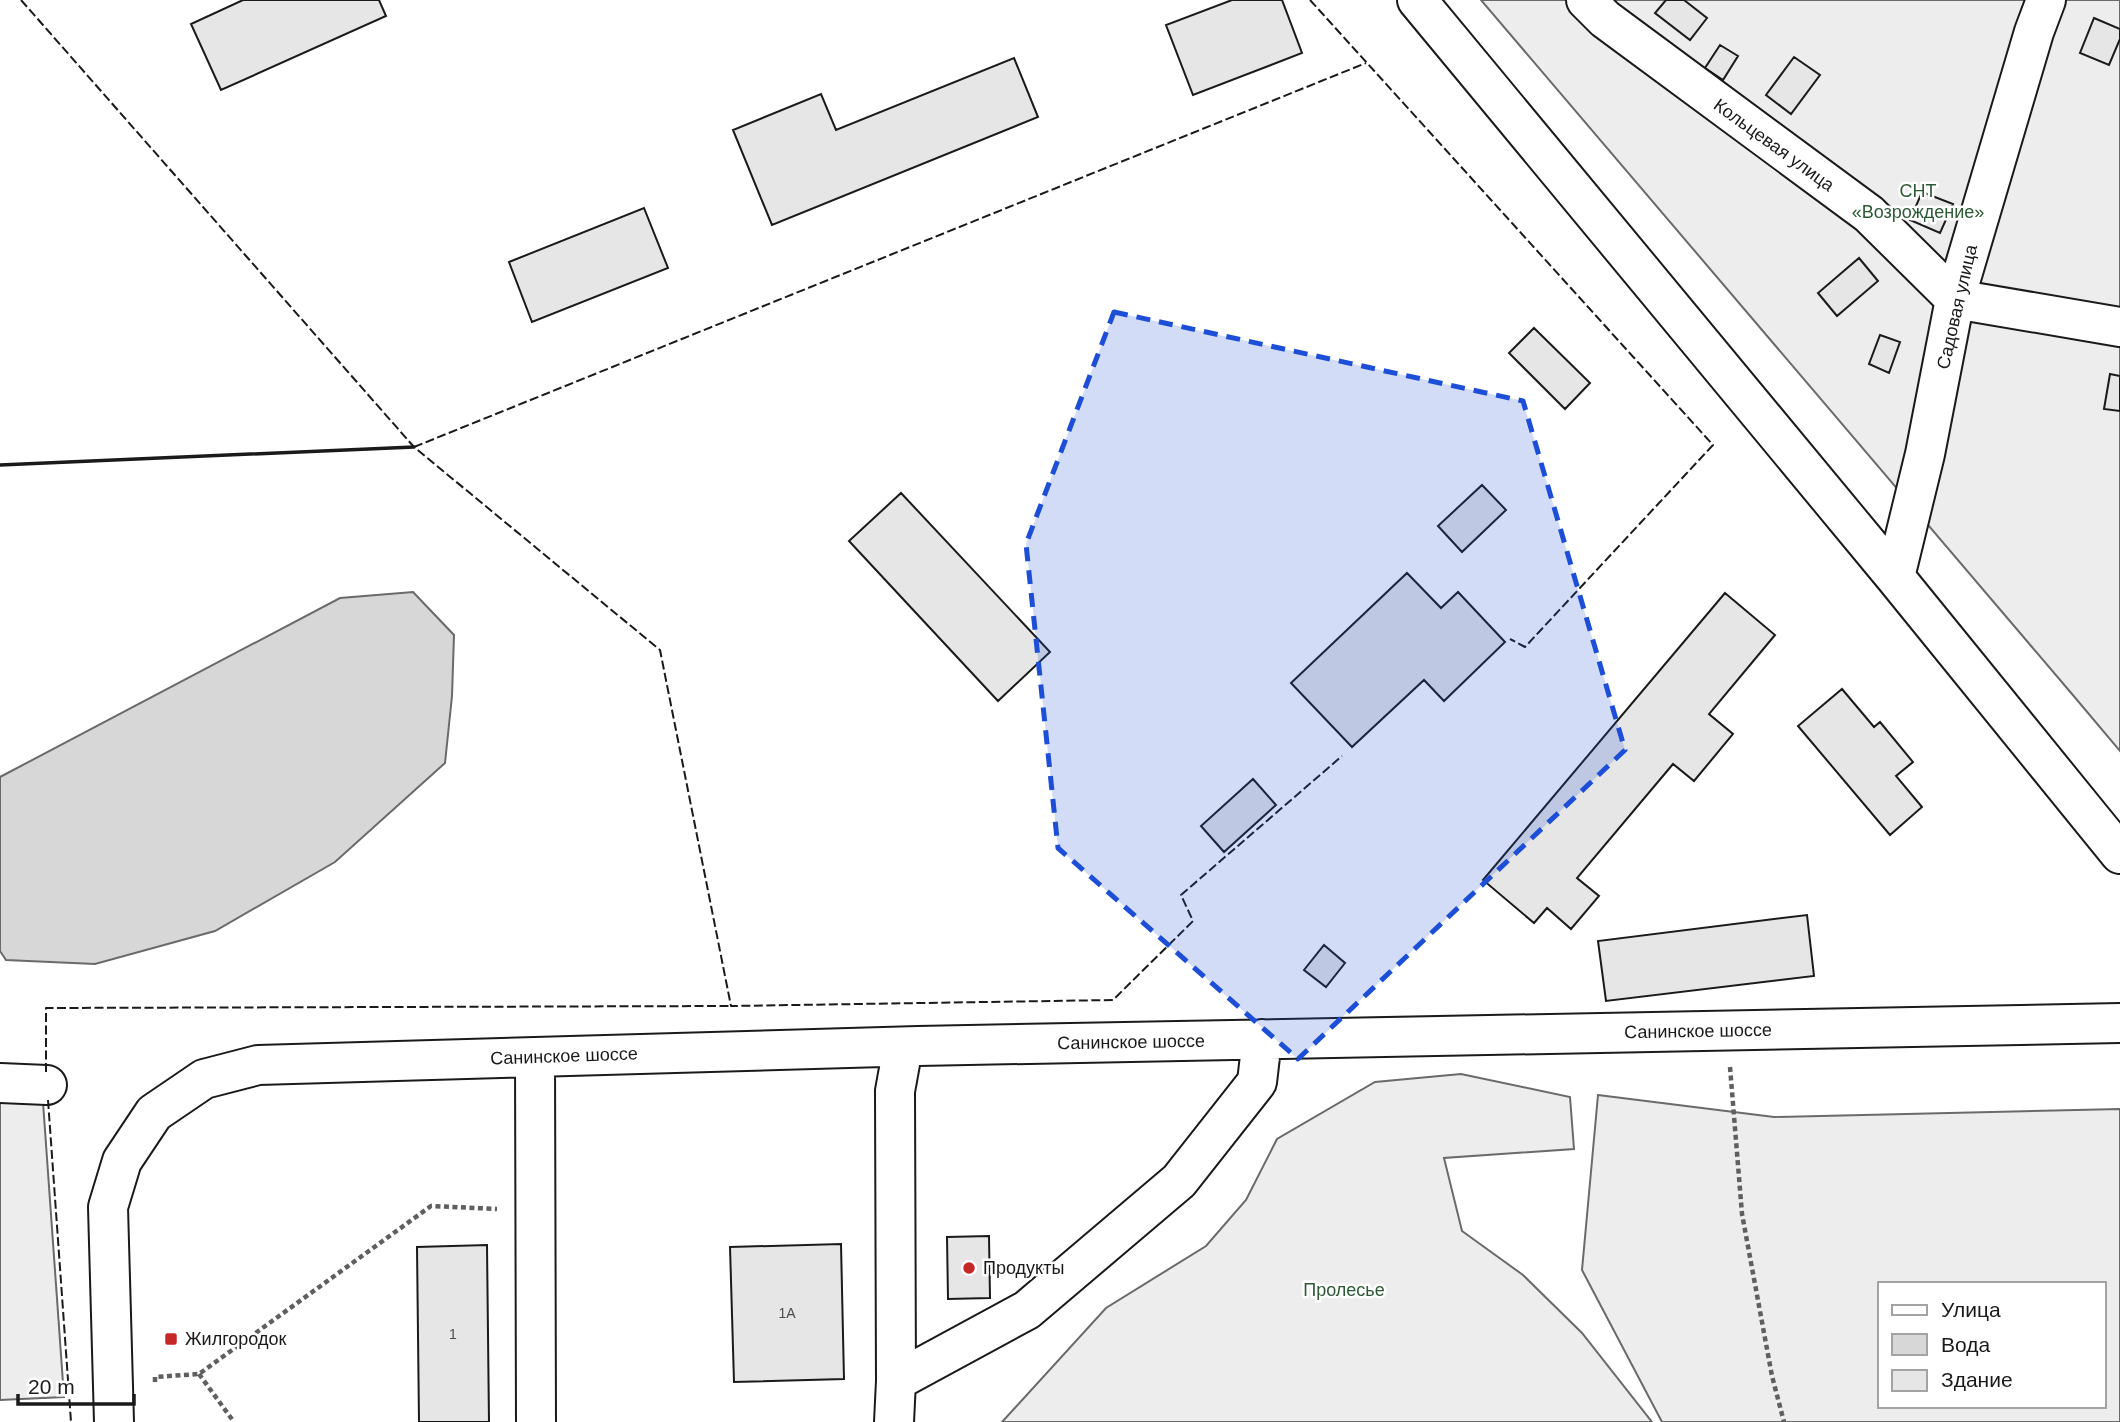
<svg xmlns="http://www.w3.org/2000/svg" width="2120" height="1422" viewBox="0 0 2120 1422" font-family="Arial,sans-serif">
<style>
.built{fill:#ededed;stroke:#6a6a6a;stroke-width:2;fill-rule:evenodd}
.water{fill:#d7d7d7;stroke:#6a6a6a;stroke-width:2}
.building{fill:#e6e6e6;stroke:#1a1a1a;stroke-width:2}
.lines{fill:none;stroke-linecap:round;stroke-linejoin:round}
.minor-casing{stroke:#1a1a1a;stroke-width:42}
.path{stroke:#5f5f5f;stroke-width:4.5;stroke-dasharray:5 3.5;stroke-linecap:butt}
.minor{stroke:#fff;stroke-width:38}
.fence{stroke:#1a1a1a;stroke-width:2;stroke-dasharray:9 3.5;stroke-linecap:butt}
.wall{stroke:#1a1a1a;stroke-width:3.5}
.marked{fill:#1d4ed8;fill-opacity:0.2;stroke:#1d4ed8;stroke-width:5;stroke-dasharray:14 9;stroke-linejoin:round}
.poi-dot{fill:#c62828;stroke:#fff;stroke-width:2.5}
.labels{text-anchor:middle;stroke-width:5;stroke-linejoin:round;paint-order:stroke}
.number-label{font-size:14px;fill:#4d4d4d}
.street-label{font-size:18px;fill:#1a1a1a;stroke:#fff}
.park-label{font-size:18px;fill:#2b5a34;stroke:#fff}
.poi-label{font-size:18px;fill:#1a1a1a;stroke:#fff;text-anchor:start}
</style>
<rect width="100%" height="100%" fill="#fff"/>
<path class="built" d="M1481 0H2120V751L2072 694Z
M41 1074 64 1397 0 1400V1075Z
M1461 1074 1570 1097 1574 1149 1444 1158 1462 1231 1523 1275 1582 1333 1652 1422H1002L1106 1308 1206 1246 1246 1200 1277 1139 1375 1082Z
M1598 1095 1774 1117 2120 1109V1422H1662L1582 1270ZM1880 1284H2104V1406H1880Z"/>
<path class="water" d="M413 592 454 635 452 696 445 763 335 862 215 931 95 964 6 960 0 951V777L340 598Z"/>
<path class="building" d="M243 0H379L386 16 221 90 191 24Z
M1232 0H1282L1302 53 1193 95 1166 25Z
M1666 0H1684L1707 18 1690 40 1655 13Z
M2094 18 2120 29V39L2109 65 2080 53Z
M1720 45 1738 56 1723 80 1705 68Z
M1794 57 1820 75 1791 114 1766 95Z
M1014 58 1038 117 772 225 733 130 821 94 836 130Z
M1922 192 1953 204 1940 233 1910 220Z
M644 208 668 268 532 322 509 262Z
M1859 258 1878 281 1837 316 1818 293Z
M1534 328 1590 383 1565 409 1509 353Z
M1880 335 1900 342 1889 373 1869 364Z
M2110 374 2120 376V411L2104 409Z
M1482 485 1506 510 1462 552 1438 526Z
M901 493 1050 652 998 701 849 541Z
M1407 573 1441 608 1458 592 1505 642 1444 701 1424 680 1352 747 1291 683Z
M1725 593 1775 635 1709 714 1733 734 1694 781 1673 764 1577 878 1599 896 1571 929 1547 908 1534 923 1483 880Z
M1842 689 1874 727 1880 722 1913 762 1896 776 1922 807 1890 835 1798 726Z
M1253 779 1276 805 1224 852 1201 826Z
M1807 915 1814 976 1606 1001 1598 941Z
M1324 945 1345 963 1326 987 1304 970Z
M989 1236 990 1298 948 1299 947 1237Z
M841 1244 844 1379 734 1382 730 1247Z
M487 1245 489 1422H419L417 1247Z"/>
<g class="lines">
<g class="minor-casing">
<path id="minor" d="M1417 0 1895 577 2120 854
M1586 0 1605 19 1869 214 1955 299 2120 327
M1895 577 1925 454 1955 299 2034 32 2046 0
M535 1057 536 1422
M0 1083 47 1085
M896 1381 1027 1310 1179 1181 1257 1082 1262 1039
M114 1422 108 1207 122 1161 154 1113 204 1079 258 1065 918 1046 2120 1023
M894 1422 896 1381 895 1091 903 1047"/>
</g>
<path class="path" d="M1730 1067 1742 1214 1772 1376 1784 1422
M199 1374 234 1422
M155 1382V1377L199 1374 431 1206 497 1209"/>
<use href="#minor" class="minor"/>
<path class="fence" d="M21 0 414 447 660 650 731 1006 1113 1000 1193 921 1181 895 1342 756
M1310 0 1713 445 1525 647 1510 639
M414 447 1366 63
M46 1072V1008L731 1006
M48 1100 71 1422"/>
<path class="wall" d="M0 465 414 447"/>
</g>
<path class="marked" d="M1114 312 1523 401 1625 750 1298 1059 1058 848 1026 544Z"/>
<g class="poi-dot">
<circle cx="969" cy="1268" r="7"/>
<rect x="164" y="1332" width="14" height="14" rx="3.5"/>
</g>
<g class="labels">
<g class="number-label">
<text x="787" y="1318">1А</text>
<text x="453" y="1339">1</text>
</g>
<g class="street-label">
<text transform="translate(1774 145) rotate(36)" y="6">Кольцевая улица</text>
<text transform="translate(1957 307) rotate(-77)" y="6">Садовая улица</text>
<text transform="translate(1698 1031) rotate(-1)" y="6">Санинское шоссе</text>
<text transform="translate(1131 1042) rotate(-1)" y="6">Санинское шоссе</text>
<text transform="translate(564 1056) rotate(-2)" y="6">Санинское шоссе</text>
</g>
<g class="park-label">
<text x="1918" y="197">СНТ<tspan x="1918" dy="21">«Возрождение»</tspan></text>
<text x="1344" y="1296">Пролесье</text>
</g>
<g class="poi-label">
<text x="983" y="1274">Продукты</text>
<text x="185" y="1345">Жилгородок</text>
</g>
</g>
<rect x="1878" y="1282" width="228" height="126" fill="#ffffff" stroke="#a3a3a3" stroke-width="2"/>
<rect x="1892" y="1305" width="35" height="10" fill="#ffffff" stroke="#a3a3a3" stroke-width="2"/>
<text x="1941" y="1317" font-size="21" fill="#1a1a1a">Улица</text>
<rect x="1892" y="1334" width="35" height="21" fill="#d7d7d7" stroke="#a3a3a3" stroke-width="2"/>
<text x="1941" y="1352" font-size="21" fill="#1a1a1a">Вода</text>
<rect x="1892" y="1370" width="35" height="21" fill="#e6e6e6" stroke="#a3a3a3" stroke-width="2"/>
<text x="1941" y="1387" font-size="21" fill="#1a1a1a">Здание</text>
<path d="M18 1394v10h116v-10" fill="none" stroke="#1a1a1a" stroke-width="3.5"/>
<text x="28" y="1394" font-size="21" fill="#1a1a1a" stroke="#ffffff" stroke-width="5" paint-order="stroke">20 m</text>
</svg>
